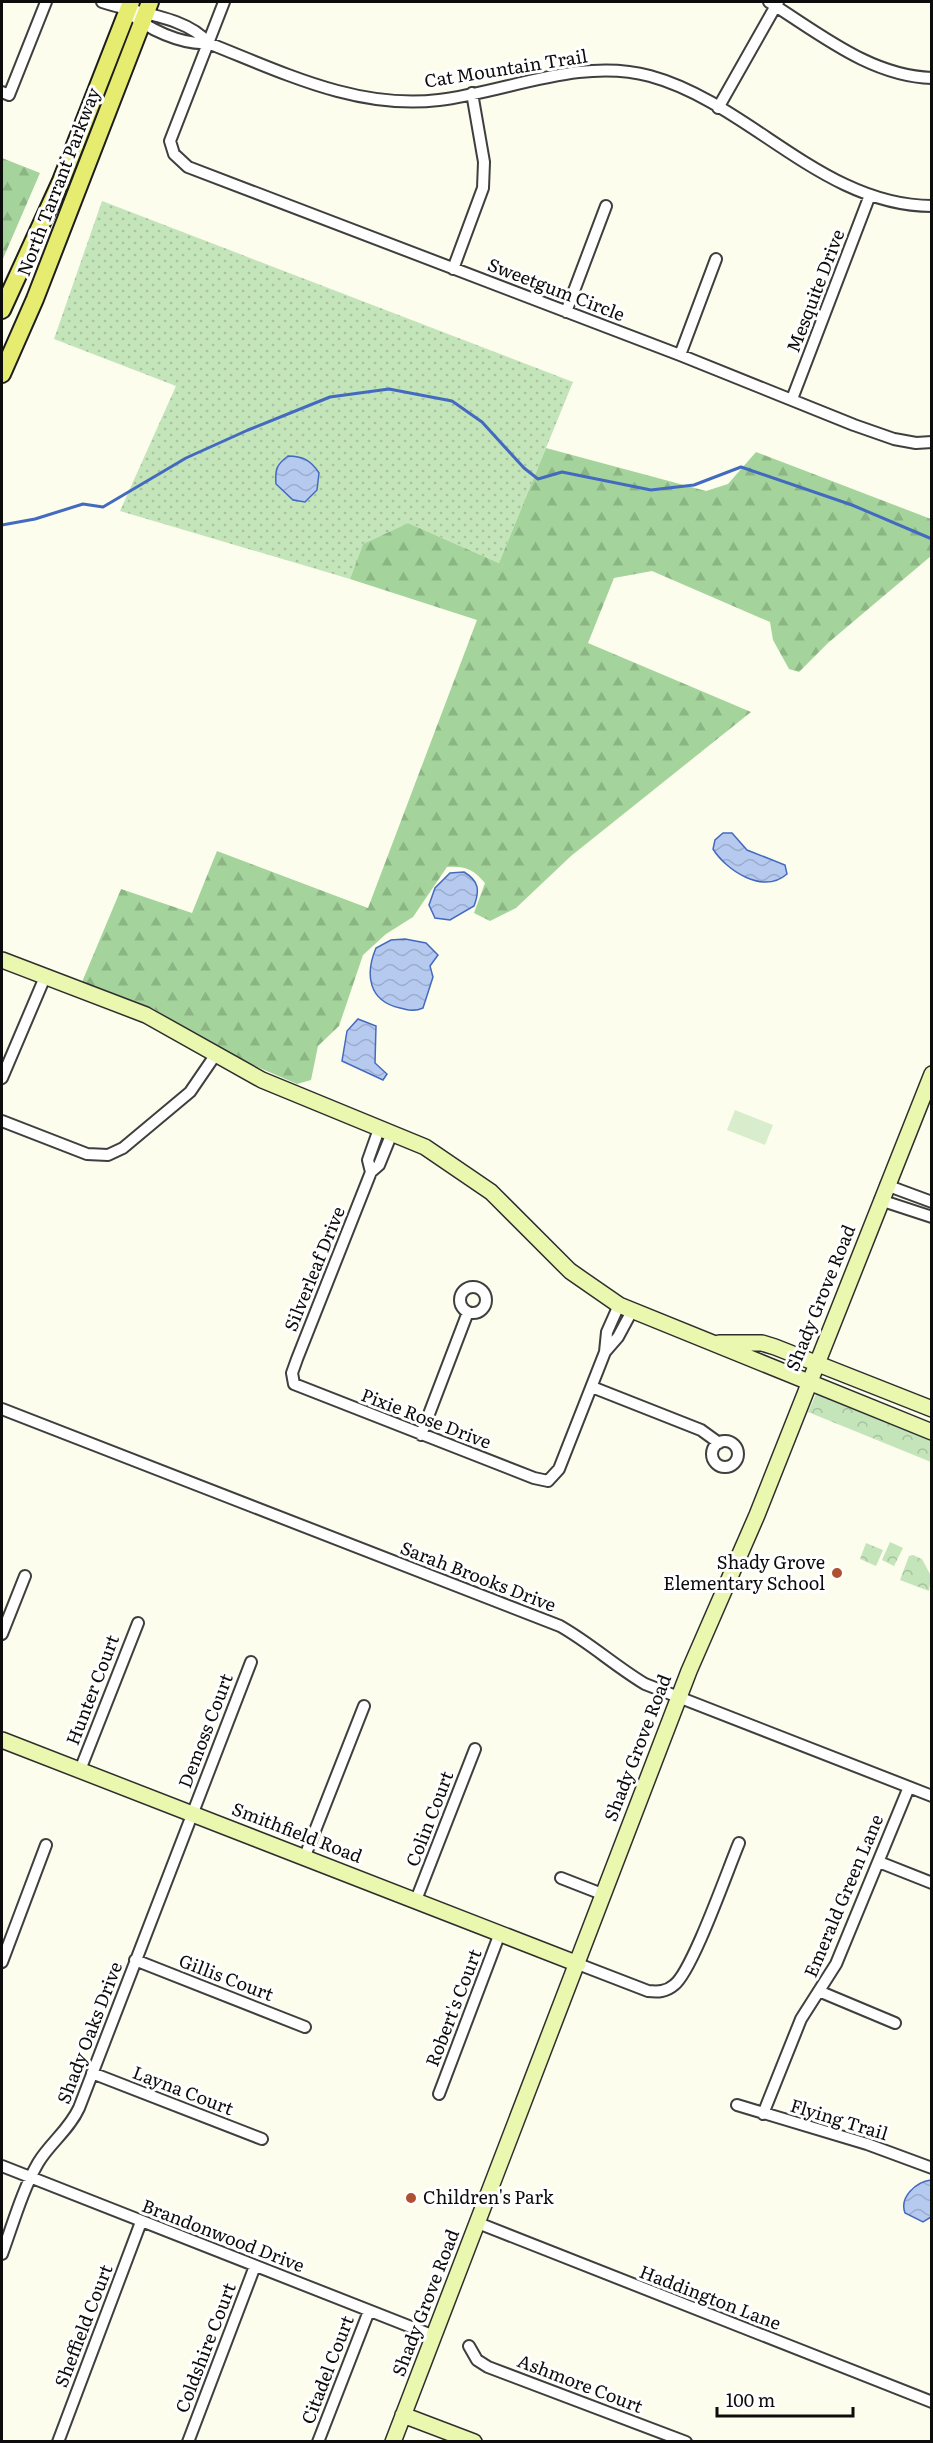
<svg xmlns="http://www.w3.org/2000/svg" width="933" height="2443" viewBox="0 0 933 2443" font-family="Literata,serif">
<style>
.grass{fill:url(#grass-dots)}
.forest{fill:url(#forest-firs)}
.park{fill:url(#park-crowns)}
.pitch{fill:#d7edcb}
.water{fill:url(#water-waves);stroke:#446ac0;stroke-width:1.5}
.lines{fill:none;stroke-linecap:round;stroke-linejoin:round}
.stream{stroke:#446ac0;stroke-width:3}
.street-casing{stroke:#3f3f3f;stroke-width:14}
.secondary-casing{stroke:#2e2e2e;stroke-width:18}
.primary-casing{stroke:#1d1d1d;stroke-width:20}
.street{stroke:#fff;stroke-width:10}
.secondary{stroke:#eaf7ae;stroke-width:15}
.primary{stroke:#e6ec6f;stroke-width:16}
.poi-dot{fill:#af5031;stroke:#fff;stroke-width:2}
.labels{text-anchor:middle;stroke-width:6;stroke-linejoin:round;paint-order:stroke}
.street-label{font-size:18px;fill:#0c0c0c;stroke:#fff}
.poi-label{font-size:18px;fill:#0c0c0c;stroke:#fff;text-anchor:end}
</style>
<defs>
<pattern id="grass-dots" width="8" height="8" patternUnits="userSpaceOnUse" patternTransform="scale(1.5)"><rect width="8" height="8" fill="#c4e4ba"/><path d="M2 2h.1M6 6h.1" fill="none" stroke="#a7c29f" stroke-width="1.8" stroke-linecap="round"/></pattern>
<pattern id="forest-firs" width="22" height="20" patternUnits="userSpaceOnUse" patternTransform="scale(1.5)"><rect width="22" height="20" fill="#a4d49b"/><path d="M5 1l3.5 6h-7zM16 11l3.5 6h-7z" fill="#8cb584"/></pattern>
<pattern id="park-crowns" width="20" height="18" patternUnits="userSpaceOnUse" patternTransform="scale(1.5)"><rect width="20" height="18" fill="#c4e4ba"/><path d="M2 6a3 3 0 1 1 6 0M12 15a3 3 0 1 1 6 0" fill="none" stroke="#a7c29f"/></pattern>
<pattern id="water-waves" width="16" height="10" patternUnits="userSpaceOnUse" patternTransform="scale(1.5)"><rect width="16" height="10" fill="#b6caf0"/><path d="M0 5q4-4 8 0t8 0" fill="none" stroke="#9baccd"/></pattern>
</defs>
<rect width="100%" height="100%" fill="#fcfded"/>
<path class="grass" d="M102 201 573 382 499 563 408 523 363 544 350 579 120 511 176 386 54 339Z"/>
<path class="forest" d="M2 158 40 173 2 261Z
M546 448 706 491 728 484 756 452 931 519V556L828 643 799 672 789 669 773 640 770 622 652 571 614 578 588 643 751 712 571 856 516 908 490 921 474 913 485 883C473 869 465 866 447 867L413 917 386 934 363 955 339 1026 318 1046 311 1080 297 1084 232 1056 154 1009 82 982 121 889 192 913 217 851 368 908 477 620 350 579 363 544 408 523 499 563Z"/>
<path class="park" d="M816 1394 931 1440V1462L808 1412Z
M890 1542 903 1548 894 1566 882 1560Z
M866 1543 883 1550 876 1566 860 1559Z
M913 1555 922 1559 931 1576 929 1591 900 1580 909 1556Z"/>
<path class="pitch" d="M735 1110 773 1125 765 1145 727 1130Z"/>
<path class="water" d="M288 456C302 456 311 460 319 473L317 490 305 502 293 500 276 484C275 470 276 465 288 456Z
M723 833H732L747 850 785 865 787 874C763 895 726 870 713 849L715 840Z
M464 872C479 881 480 890 474 906L450 920 435 918 429 905 435 888 450 873Z
M405 939 426 943 438 955 430 966 433 977 423 1008C414 1012 409 1010 400 1008 368 1001 365 974 376 948L391 940Z
M358 1019 376 1026 375 1063 387 1074 383 1080 342 1061 347 1031Z
M931 2180V2217L923 2222 905 2213C899 2197 916 2182 931 2180Z"/>
<g class="lines">
<path class="stream" d="M2 525 35 519 83 504 103 507 186 458 248 430 330 397 389 389 452 401 482 422 524 468 538 479 562 472 651 490 694 485 741 467 852 505 932 539"/>
<g class="street-casing">
<path id="street" d="M102 2C133 13 187 16 208 43
M224 2 170 141 174 154 188 167 680 355 854 425 894 439 916 443 932 442
M769 2C819 33 870 76 932 78
M128 11C146 29 182 45 208 43 282 72 357 110 439 100 507 92 580 57 650 76 749 103 823 206 932 206
M2 92 9 95 46 2
M718 108 778 2
M453 269 483 188 484 162 472 93
M566 312 606 206
M680 355 716 259
M792 399 870 195
M2 1078 45 977
M2 1121 87 1154 108 1155 123 1148 190 1092 216 1054
M392 1133 379 1165 371 1172 297 1359 292 1373 294 1384 534 1478 548 1481 559 1469 605 1352 607 1332 619 1305
M371 1172 368 1160 379 1129
M886 1185 932 1202
M880 1200 932 1217
M460 1300a13 13 0 1 1 26 0a13 13 0 1 1-26 0Z
M605 1352 618 1337 632 1311
M592 1387 701 1430 719 1443
M2 1409 560 1626C590 1643 615 1666 645 1684L932 1796
M421 1435 468 1312
M712 1454a13 13 0 1 1 26 0a13 13 0 1 1-26 0Z
M2 1634 25 1576
M80 1770 138 1623
M305 1856 364 1706
M879 1862 932 1883
M561 1878 602 1894
M416 1900 475 1749
M135 1960 305 2027
M2 1962 46 1845
M578 1964 648 1991C658 1992 666 1992 674 1985 692 1972 728 1869 739 1843
M821 1992 895 2023
M92 2073 262 2139
M439 2094 500 1933
M737 2105 867 2144 932 2168
M763 2114 801 2019 836 1964 909 1787
M2 2166 434 2336
M478 2223 932 2402
M2 2254C13 2224 22 2191 38 2163 50 2143 69 2130 79 2108L251 1662
M469 2346 477 2360 488 2367 686 2442
M58 2442 141 2222
M188 2442 255 2266
M318 2442 369 2311"/>
</g>
<g class="secondary-casing">
<path id="secondary" d="M2 960 146 1015 262 1080 425 1147 491 1192 570 1271 619 1305 932 1432
M719 1343H762L775 1347 932 1409
M2 1740 578 1964
M403 2415 474 2442
M393 2442 689 1671 757 1515 932 1074"/>
</g>
<g class="primary-casing">
<path id="primary" d="M2 310 61 181 131 2
M2 374 35 299 150 2"/>
</g>
<use href="#street" class="street"/>
<use href="#secondary" class="secondary"/>
<use href="#primary" class="primary"/>
</g>
<g class="poi-dot">
<circle cx="837" cy="1573" r="6"/>
<circle cx="411" cy="2198" r="6"/>
</g>
<g class="labels">
<g class="street-label">
<text transform="translate(506 69) rotate(-9)" y="6">Cat Mountain Trail</text>
<text transform="translate(59 182) rotate(-69)" y="6">North Tarrant Parkway</text>
<text transform="translate(556 290) rotate(21)" y="6">Sweetgum Circle</text>
<text transform="translate(816 291) rotate(-69)" y="6">Mesquite Drive</text>
<text transform="translate(315 1269) rotate(-68)" y="6">Silverleaf Drive</text>
<text transform="translate(821 1298) rotate(-68)" y="6">Shady Grove Road</text>
<text transform="translate(426 1419) rotate(21)" y="6">Pixie Rose Drive</text>
<text transform="translate(478 1577) rotate(21)" y="6">Sarah Brooks Drive</text>
<text transform="translate(93 1690) rotate(-69)" y="6">Hunter Court</text>
<text transform="translate(206 1731) rotate(-69)" y="6">Demoss Court</text>
<text transform="translate(638 1748) rotate(-69)" y="6">Shady Grove Road</text>
<text transform="translate(430 1819) rotate(-69)" y="6">Colin Court</text>
<text transform="translate(297 1833) rotate(21)" y="6">Smithfield Road</text>
<text transform="translate(844 1896) rotate(-67)" y="6">Emerald Green Lane</text>
<text transform="translate(226 1978) rotate(21)" y="6">Gillis Court</text>
<text transform="translate(454 2008) rotate(-69)" y="6">Robert's Court</text>
<text transform="translate(90 2033) rotate(-69)" y="6">Shady Oaks Drive</text>
<text transform="translate(183 2091) rotate(21)" y="6">Layna Court</text>
<text transform="translate(839 2120) rotate(17)" y="6">Flying Trail</text>
<text transform="translate(223 2236) rotate(21)" y="6">Brandonwood Drive</text>
<text transform="translate(710 2298) rotate(21)" y="6">Haddington Lane</text>
<text transform="translate(426 2303) rotate(-69)" y="6">Shady Grove Road</text>
<text transform="translate(84 2326) rotate(-69)" y="6">Sheffield Court</text>
<text transform="translate(206 2348) rotate(-69)" y="6">Coldshire Court</text>
<text transform="translate(328 2370) rotate(-69)" y="6">Citadel Court</text>
<text transform="translate(580 2384) rotate(21)" y="6">Ashmore Court</text>
</g>
<g class="poi-label">
<text x="825" y="1569">Shady Grove<tspan x="825" dy="21">Elementary School</tspan></text>
<text x="423" y="2204" text-anchor="start">Children's Park</text>
</g>
</g>
<rect width="933" height="2443" fill="none" stroke="#0c0c0c" stroke-width="6"/>
<path d="M717 2407v9h136v-9" fill="none" stroke="#0c0c0c" stroke-width="3"/>
<text x="726" y="2407" font-size="18" fill="#0c0c0c" stroke="#ffffff" stroke-width="4.5" paint-order="stroke">100 m</text>
</svg>
